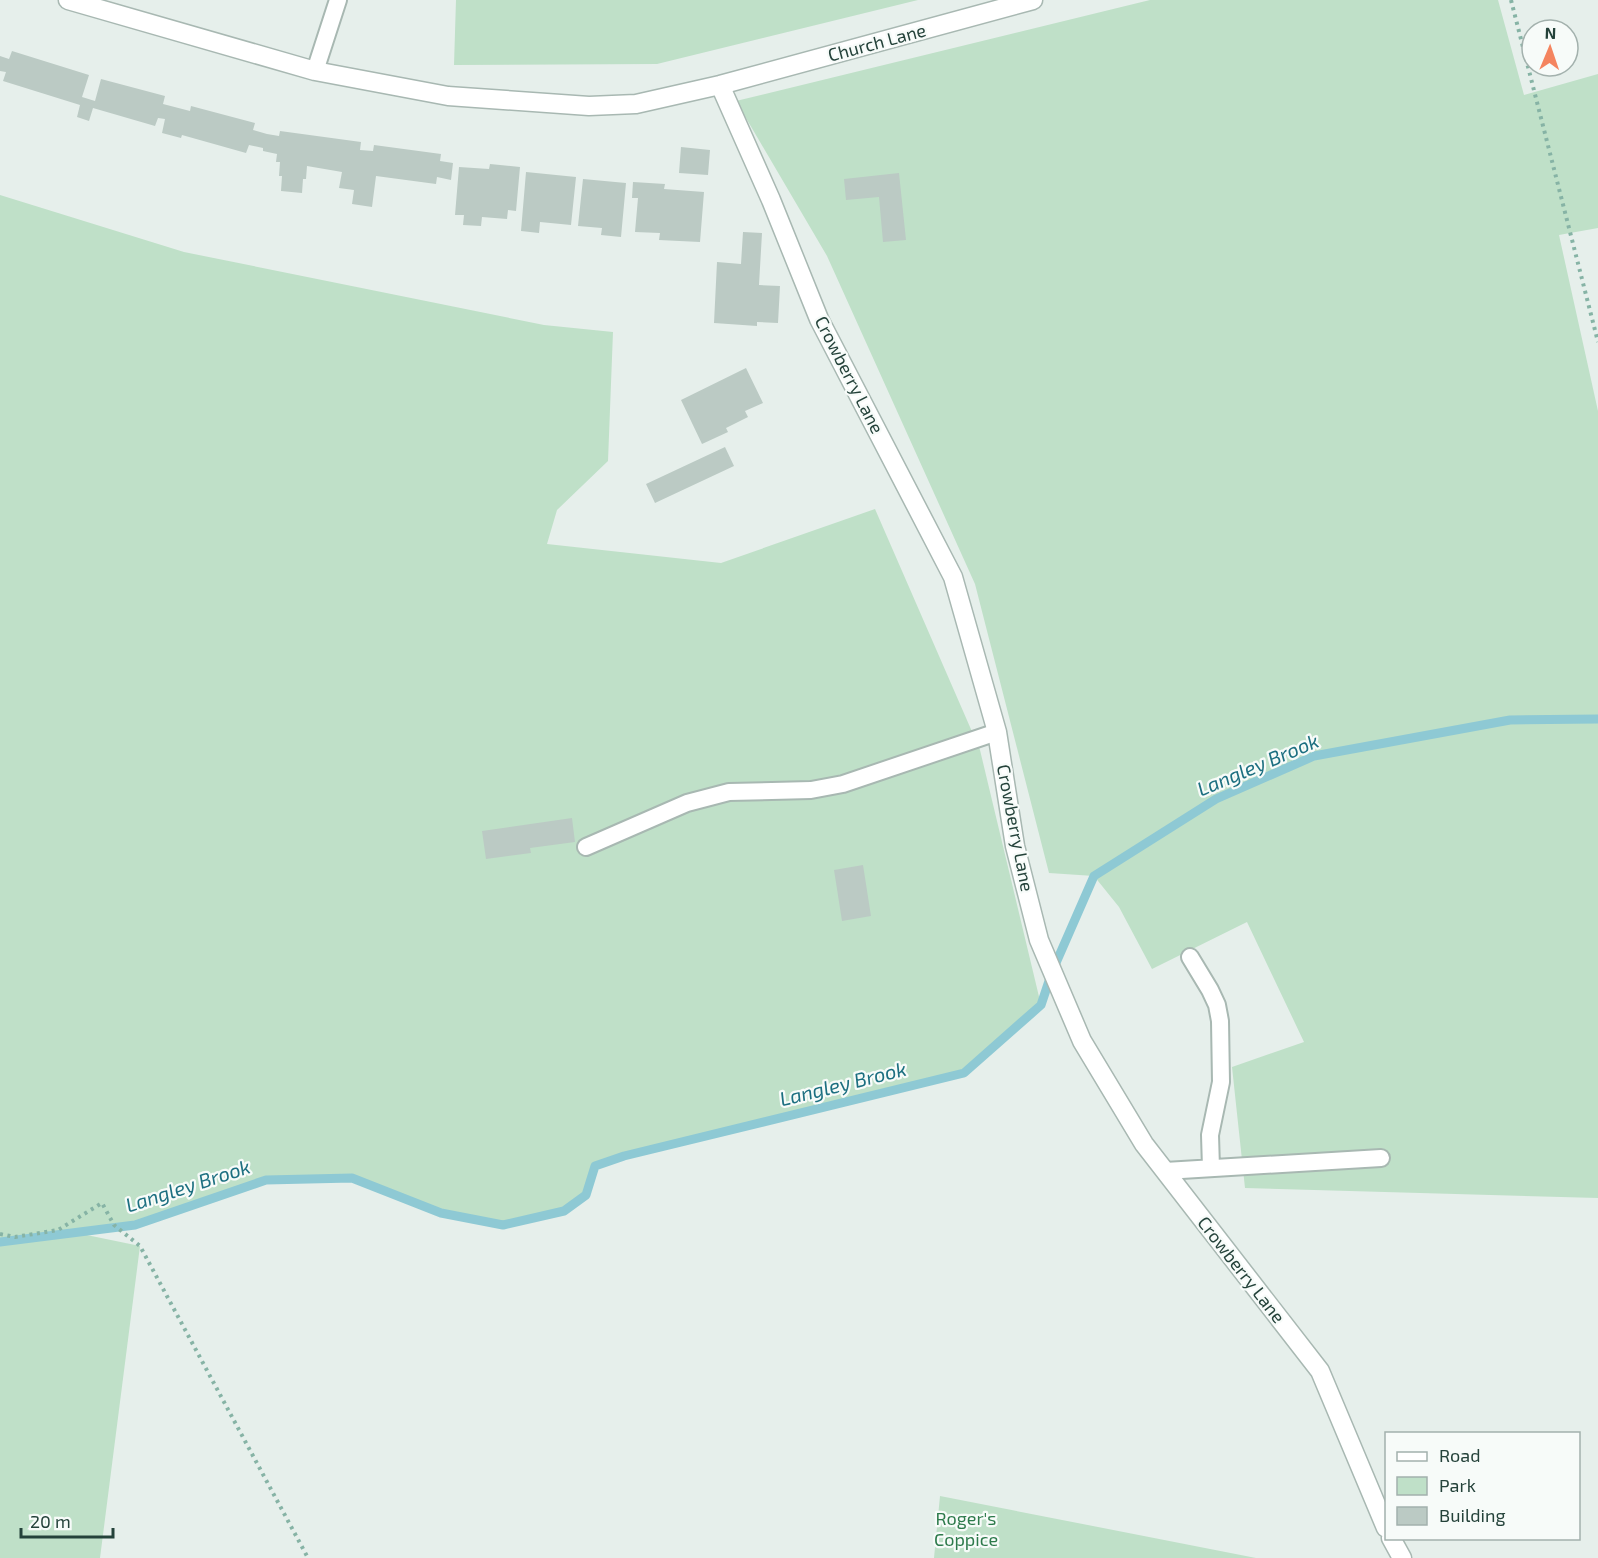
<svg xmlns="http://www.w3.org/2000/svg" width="1598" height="1558" viewBox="0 0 1598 1558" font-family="'Exo 2',sans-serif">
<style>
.green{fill:#bfe0c8}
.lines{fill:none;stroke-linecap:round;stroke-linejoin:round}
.stream{stroke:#8ec9d4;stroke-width:9}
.building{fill:#bbcac4}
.lane-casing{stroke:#a8b8b2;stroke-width:20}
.street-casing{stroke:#a8b8b2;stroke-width:21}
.path{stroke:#86b3a5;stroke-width:4;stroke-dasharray:3 4.5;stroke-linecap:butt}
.lane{stroke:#fff;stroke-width:16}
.street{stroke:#fff;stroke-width:18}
.labels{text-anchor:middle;stroke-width:4.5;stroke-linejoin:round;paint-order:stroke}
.street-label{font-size:18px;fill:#24423a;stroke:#f7fbf9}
.park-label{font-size:18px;fill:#2d7a4b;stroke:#f7fbf9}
.water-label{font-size:20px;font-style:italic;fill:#1c6f80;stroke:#f7fbf9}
</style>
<rect width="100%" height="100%" fill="#e6efeb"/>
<path class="green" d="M456 0H918L657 64 454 65Z
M1150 0H1498L1524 95 1598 74V228L1559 235 1598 411V1198L1245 1188 1232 1067 1304 1042 1247 922 1152 969 1119 907 1094 876 1049 873 975 584 827 256 736 101Z
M0 195 184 252 544 325 613 332 608 461 557 510 547 544 721 563 875 509 980 750 1041 1005 964 1073 595 1166 586 1195 564 1211 503 1225 441 1213 352 1178 266 1180 135 1225H114L72 1232 140 1246 100 1558H0Z
M940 1496 1256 1558H934Z"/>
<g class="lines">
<path class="stream" d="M0 1242 135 1225 266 1180 352 1178 441 1213 503 1225 564 1211 586 1195 595 1166 624 1156 964 1073 1041 1005 1052 972 1094 876 1216 799 1314 756 1510 720 1598 719"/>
</g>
<path class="building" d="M12 51 89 75 82 97 95 101 101 79 165 96 163 104 190 111 191 106 255 123 253 130 267 134 279 136 280 131 361 142 360 150 373 151 374 145 441 154 440 161 453 163 451 180 437 177 436 184 376 176 372 207 352 204 354 190 339 188 342 172 307 166 306 179H303L302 193 281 191 282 176H279L280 162H276L277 154 263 151V148L249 145 246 153 182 135 181 138 162 133 165 119 158 118 155 126 93 108 89 121 77 117 80 105 3 81 6 72 0 71V56L9 59Z
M681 147 710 150 708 175 679 173Z
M490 164 520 167 516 211 508 210 507 219 482 217 481 226 463 225 464 215H455L459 167 489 169Z
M526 172 576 177 571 225 540 222 539 233 521 231Z
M899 173 906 240 883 242 879 197 846 200 844 179Z
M583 179 626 183 621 237 601 235 602 228 578 226Z
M633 182 665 184 664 189 704 192 700 242 659 240 660 233 635 232 638 198H632Z
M743 232 762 233 759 285 780 286 778 323 757 322V326L714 323 717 262 741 264Z
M746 368 763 403 745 411 748 417 726 428 728 432 702 444 681 400Z
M725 447 734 466 655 503 646 484Z
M572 818 575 842 530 848 531 853 486 859 482 831Z
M863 865 871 916 842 921 834 870Z"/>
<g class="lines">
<g class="lane-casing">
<path id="lane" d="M315 71 338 0
M586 847 687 803 729 792 811 790 843 784 997 732
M1190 957 1210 990 1217 1005 1220 1021 1221 1082 1210 1135 1211 1168
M1165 1171 1381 1158"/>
</g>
<g class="street-casing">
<path id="street" d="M68 0 315 71 448 96 589 106 636 104 720 85 1033 0
M720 85 771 200 819 319 953 577 997 732 1015 846 1039 940 1082 1041 1144 1144 1320 1371 1386 1528
M1391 1538 1402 1558"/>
</g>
<path class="path" d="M1511 0 1598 342
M0 1234 15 1237 58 1230 102 1203 114 1225 140 1246 308 1558"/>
<use href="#lane" class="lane"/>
<use href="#street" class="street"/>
</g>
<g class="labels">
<g class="street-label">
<text transform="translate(877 43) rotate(-15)" y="6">Church Lane</text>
<text transform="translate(849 375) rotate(63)" y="6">Crowberry Lane</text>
<text transform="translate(1015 828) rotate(79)" y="6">Crowberry Lane</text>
<text transform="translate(1241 1270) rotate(52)" y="6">Crowberry Lane</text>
</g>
<g class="park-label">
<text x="966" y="1525">Roger's<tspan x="966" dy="21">Coppice</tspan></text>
</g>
<g class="water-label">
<text transform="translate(1258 765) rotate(-23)" y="7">Langley Brook</text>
<text transform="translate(843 1084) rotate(-14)" y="7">Langley Brook</text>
<text transform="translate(188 1186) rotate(-18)" y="7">Langley Brook</text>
</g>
</g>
<rect x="1385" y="1432" width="195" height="108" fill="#f7fbf9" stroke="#a3b1ad" stroke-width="1.5"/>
<rect x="1397" y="1452" width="30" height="9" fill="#ffffff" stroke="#a3b1ad" stroke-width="1.5"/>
<text x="1439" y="1462" font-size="18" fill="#24423a">Road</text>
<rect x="1397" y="1477" width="30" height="18" fill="#bfe0c8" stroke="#a3b1ad" stroke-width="1.5"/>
<text x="1439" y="1492" font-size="18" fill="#24423a">Park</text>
<rect x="1397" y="1507" width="30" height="18" fill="#bbcac4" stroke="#a3b1ad" stroke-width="1.5"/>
<text x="1439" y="1522" font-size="18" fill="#24423a">Building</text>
<g transform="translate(1550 48) rotate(2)"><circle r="28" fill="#f7fbf9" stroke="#a3b1ad" stroke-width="1.5"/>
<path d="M0-4.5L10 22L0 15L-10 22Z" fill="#f4845f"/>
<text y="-9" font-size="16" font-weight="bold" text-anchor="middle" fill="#24423a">N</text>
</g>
<path d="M21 1528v9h92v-9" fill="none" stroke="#24423a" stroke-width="3"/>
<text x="30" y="1528" font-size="18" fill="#24423a" stroke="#f7fbf9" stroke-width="4.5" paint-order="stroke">20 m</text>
</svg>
